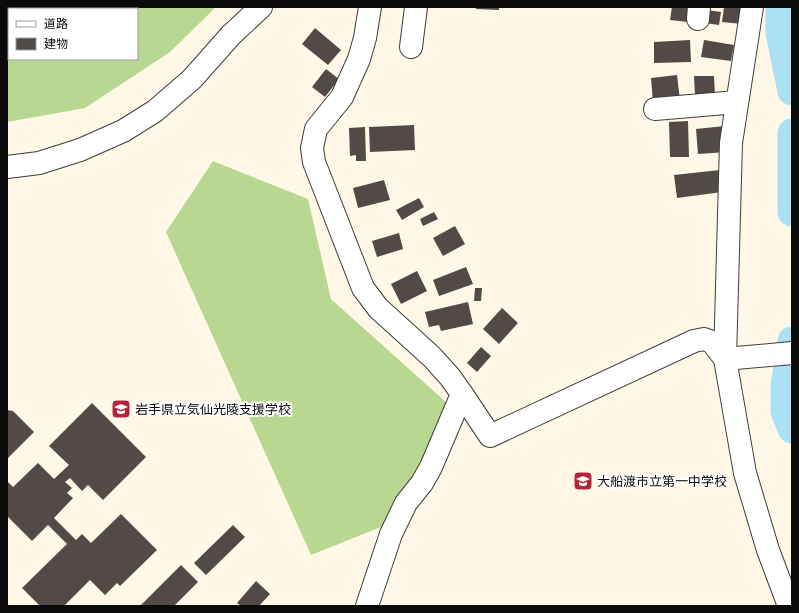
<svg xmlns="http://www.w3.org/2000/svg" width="799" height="613" viewBox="0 0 799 613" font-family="'PT Serif','Noto Sans JP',serif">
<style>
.forest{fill:#b8d891;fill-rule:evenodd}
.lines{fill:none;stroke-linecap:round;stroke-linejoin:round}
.river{stroke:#ace1f5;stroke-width:29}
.building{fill:#524a46}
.minor-casing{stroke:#3d3d3d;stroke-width:24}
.minor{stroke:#fff;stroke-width:22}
.labels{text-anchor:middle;stroke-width:4;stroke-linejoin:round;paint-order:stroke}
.poi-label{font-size:13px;fill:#0a0a0a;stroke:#fff;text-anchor:start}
</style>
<rect width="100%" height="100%" fill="#fff8e6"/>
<path class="forest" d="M7 7H216L170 52 85 108 7 122ZM9 9H137V59H9Z
M213 161 308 199 331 299 447 403 411 515 311 555 166 232Z"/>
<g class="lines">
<path class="river" d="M780 7V33L792 91
M792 133V212
M792 341 785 386V411L792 429"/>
</g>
<path class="building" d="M476 7H499V10L476 9Z
M672 7H690L688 22 670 20Z
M724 7H744L742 24 722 22Z
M707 10 721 12 719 25 705 23Z
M315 28 341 50 328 65 302 44Z
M690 40 691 62 654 63V42Z
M704 40 734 45 731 61 701 57Z
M326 69 339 79 325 97 312 87Z
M677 75 680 100 653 102 651 78Z
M694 76H714L715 95H695Z
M688 121 689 157H670L669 122Z
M414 125 415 150 370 152 369 127Z
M725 126 727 152 698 154 696 129Z
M365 127 366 161H356V155L350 156 349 128Z
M720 170 722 192 677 198 674 175Z
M384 180 390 200 358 208 353 188Z
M419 198 424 207 402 220 396 210Z
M434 212 438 219 423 226 420 219Z
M455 226 465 244 443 256 433 238Z
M399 233 403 249 377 257 372 241Z
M466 267 473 284 439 296 433 280Z
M417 271 427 291 401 304 391 284Z
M475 288H482L481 301H474Z
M468 302 473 324 441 331 439 325 429 327 425 312Z
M502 308 518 323 499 344 483 329Z
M481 347 491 356 477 372 467 363Z
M92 403 146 457 103 500 88 485 82 491 70 478 65 482 72 488 67 493 73 498 54 518 76 540 82 534 91 543 121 514 157 550 120 586 117 583 105 595 90 580 64 606H40L22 588 67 544 48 525 32 541 7 516V481L13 487 38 463 54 479 69 465 49 446Z
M7 410 13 411 34 432 7 459Z
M233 525 245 537 206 575 194 563Z
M181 565 198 582 174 606H140Z
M256 581 270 594 259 606H241L237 603Z"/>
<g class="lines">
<g class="minor-casing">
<path id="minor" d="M370 7 365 38 359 59 342 97 316 129 312 148 314 162 363 288 378 308 432 357 450 377 462 394
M752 7 731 143 725 359 745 473 768 550 789 606
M698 19 699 7
M411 47 416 7
M655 109 737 102
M7 167 39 163 80 150 123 131 155 111 192 79 231 35 261 7
M725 359 792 353
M367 606 391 534 406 503 422 483 431 467 462 394 490 436 694 341 704 339 712 342 725 359"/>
</g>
<use href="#minor" class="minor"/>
</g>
<defs>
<g id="school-square" transform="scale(1)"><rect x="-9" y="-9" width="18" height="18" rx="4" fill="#b72439" stroke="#fff"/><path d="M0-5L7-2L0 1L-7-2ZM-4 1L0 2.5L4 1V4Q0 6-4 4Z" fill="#fff"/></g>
</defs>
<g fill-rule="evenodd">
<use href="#school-square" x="121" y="409"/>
<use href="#school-square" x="583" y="481"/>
</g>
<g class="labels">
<g class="poi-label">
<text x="135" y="414">岩手県立気仙光陵支援学校</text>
<text x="597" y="486">大船渡市立第一中学校</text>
</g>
</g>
<rect width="799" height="613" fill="none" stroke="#0a0a0a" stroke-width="16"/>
<rect x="8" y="8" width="130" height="52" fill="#ffffff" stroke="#9d9d9d"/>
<rect x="16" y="21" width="20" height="6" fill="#ffffff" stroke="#9d9d9d"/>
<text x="44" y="28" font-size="12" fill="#0a0a0a">道路</text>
<rect x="16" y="38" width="20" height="12" fill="#524a46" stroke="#9d9d9d"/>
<text x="44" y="48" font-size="12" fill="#0a0a0a">建物</text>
</svg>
